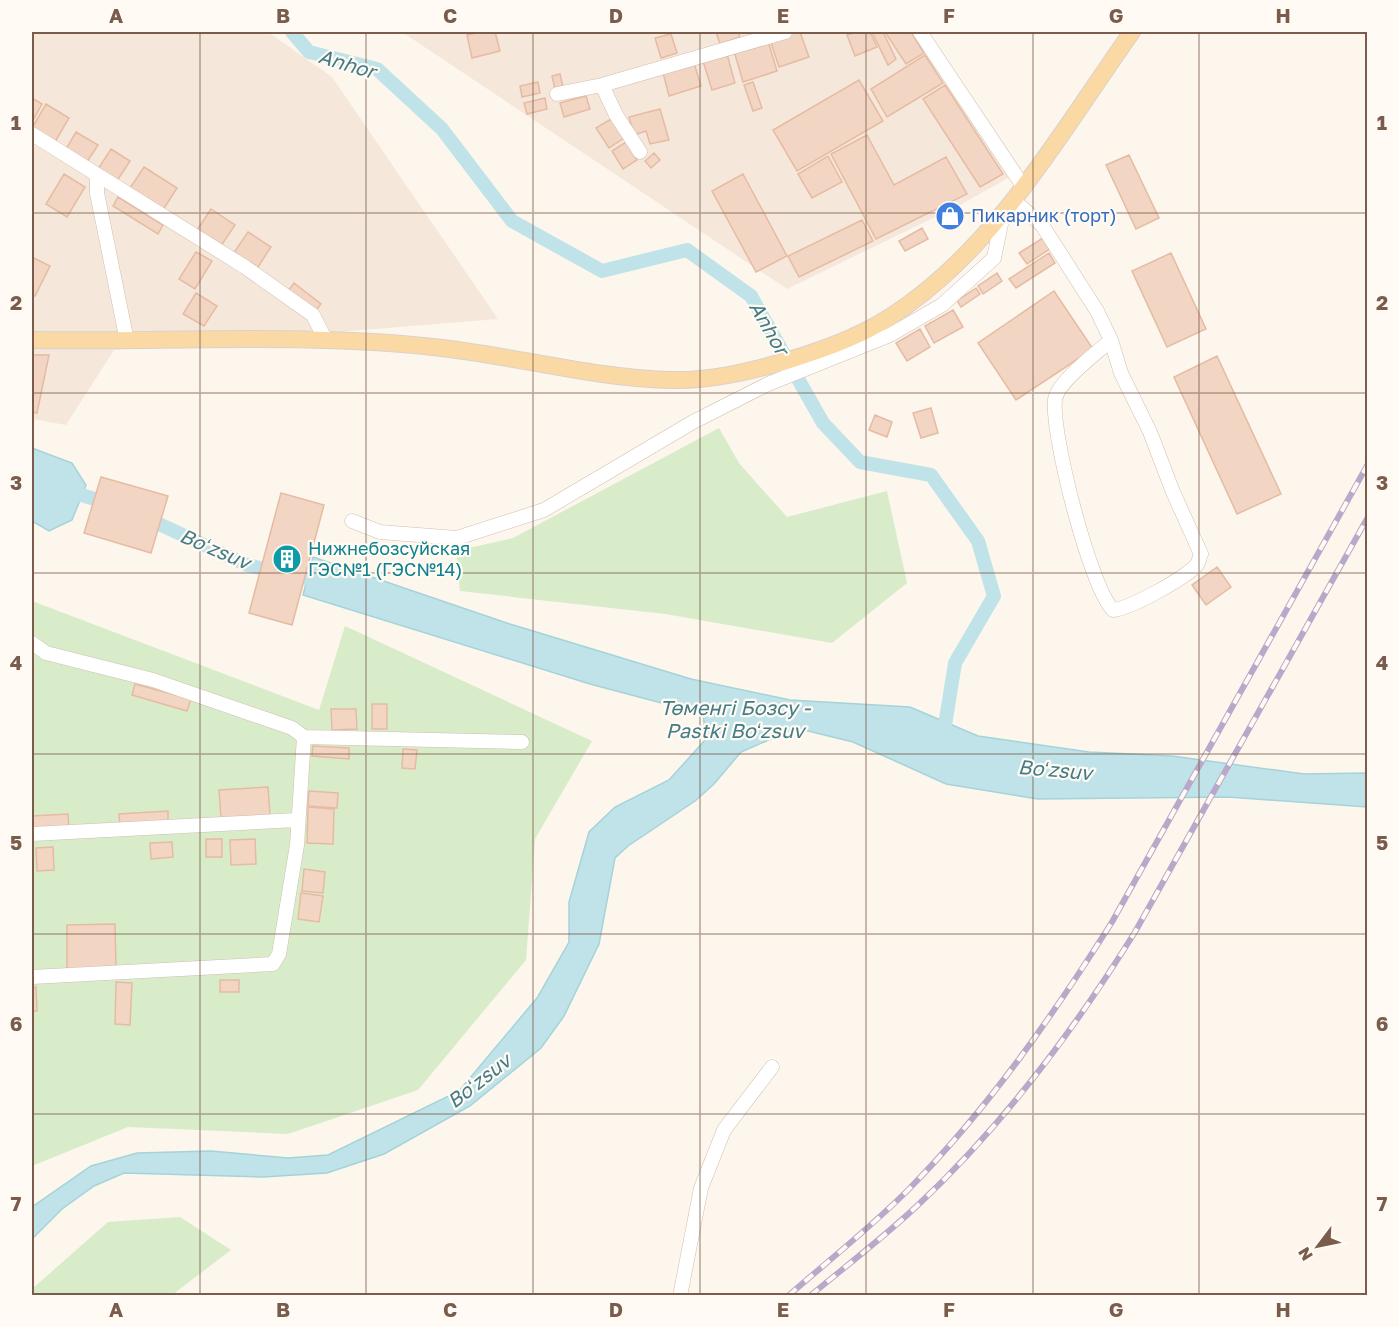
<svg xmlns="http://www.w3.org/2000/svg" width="1399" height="1327" viewBox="0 0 1399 1327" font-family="'Golos Text',sans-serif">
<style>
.residential{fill:#f5e8da}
.green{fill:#d8ecc9}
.water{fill:#bfe3e8;stroke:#a5d3da;stroke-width:1.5}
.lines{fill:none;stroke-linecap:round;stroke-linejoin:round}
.canal{stroke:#bfe3e8;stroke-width:14}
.building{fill:#f3d5c3;stroke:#e6bba3;stroke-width:1.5}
.minor-casing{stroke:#d1beb0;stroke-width:15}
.major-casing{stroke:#dad1cd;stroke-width:18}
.minor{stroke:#fff;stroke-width:14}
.major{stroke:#fbd9a5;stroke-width:16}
.rail-casing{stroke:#b9a8c9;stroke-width:6}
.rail{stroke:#fffaf3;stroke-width:4;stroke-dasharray:11;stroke-linecap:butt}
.grid{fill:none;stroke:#7a5c4d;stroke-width:1.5;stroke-opacity:0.55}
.labels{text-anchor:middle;stroke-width:4.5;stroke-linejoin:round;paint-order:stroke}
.shop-label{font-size:18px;fill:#366cbe;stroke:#fffaf3;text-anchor:start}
.culture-label{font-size:18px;fill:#0d838f;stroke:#fffaf3;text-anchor:start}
.water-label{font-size:20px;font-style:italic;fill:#437c86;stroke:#fffaf3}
.neatline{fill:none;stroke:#7a5c4d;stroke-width:2}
.grid-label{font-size:20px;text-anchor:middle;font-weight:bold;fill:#7a5c4d}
</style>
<rect width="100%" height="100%" fill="#fdf6ec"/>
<path class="residential" d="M32 32H268L332 77 498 319 114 350 66 425 32 419Z
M402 32H928L1017 173 960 205 787 289Z"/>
<path class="green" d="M719 428 739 463 787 517 887 491 907 583 832 643 665 614 460 591 456 551 513 538Z
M32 601 319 710 345 626 592 741 535 839 526 960 418 1090 288 1134 128 1127 32 1166Z
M180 1217 231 1250 172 1295H32V1289L108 1222Z"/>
<path class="water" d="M32 448 72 463 86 485 72 520 49 531 32 521Z
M313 557 510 624 691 679 790 700 910 707 978 736 1089 752 1172 756 1304 774 1367 773V807L1228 797 1038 799 946 784 853 742 796 728 741 752 714 784 695 801 628 846 615 858 599 944 564 1016 541 1048 470 1106 384 1154 327 1173 263 1177 124 1173 94 1186 62 1209 32 1239V1207L91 1166 137 1153 211 1151 288 1158 328 1155 459 1091 537 998 569 942V902L589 832 615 807 669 780 706 739 703 714 590 684 303 595Z"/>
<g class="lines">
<path class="canal" d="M292 32 309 52 377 69 442 129 512 221 602 271 687 250 751 296 823 423 860 462 931 475 978 541 994 596 955 663 943 738
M32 480 111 504
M142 516 247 565 324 582"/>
</g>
<path class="building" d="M481 32H495L500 51 472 58 467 35Z
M716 32H738L740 37 720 44Z
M795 32H800L809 57 779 67 770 40Z
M856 32H870L877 47 855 56 847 35Z
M872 32H883L896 59 888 65Z
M885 32H911L924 53 906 64Z
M671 34 677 53 661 58 655 38Z
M768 41 777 71 743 82 734 51Z
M727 54 735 83 712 90 703 61Z
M925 55 943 83 887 117 871 89Z
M694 63 701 86 669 96 663 73Z
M560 74 563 87 555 89 552 76Z
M859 80 883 121 797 171 773 130Z
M538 82 540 93 522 97 520 86Z
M753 82 762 108 753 111 744 85Z
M945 85 1003 174 980 187 923 99Z
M586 96 590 109 564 117 560 103Z
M32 98 42 104 32 122Z
M545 98 547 109 527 114 524 103Z
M46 104 69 118 55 142 32 128Z
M660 109 669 140 650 144 646 131 634 135 629 117Z
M611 119 624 138 609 148 596 128Z
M76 132 98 145 87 162 66 149Z
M867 135 894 185 946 157 967 194 876 239 831 154Z
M626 142 637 160 623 169 612 151Z
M111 149 130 161 117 181 98 169Z
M654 153 660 160 651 168 645 161Z
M1129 155 1159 218 1136 229 1106 165Z
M828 156 842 182 812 198 798 174Z
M144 167 177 188 163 210 130 188Z
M64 174 85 187 67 217 46 204Z
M743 174 787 256 756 272 712 191Z
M118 197 163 225 158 234 113 206Z
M211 209 235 225 221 246 197 230Z
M862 220 873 241 799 277 788 256Z
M922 228 928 239 905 251 899 241Z
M248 232 271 247 256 270 233 254Z
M1046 236 1053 247 1027 264 1019 253Z
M196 252 212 261 195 289 179 279Z
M1049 253 1055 263 1016 288 1009 279Z
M1171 253 1206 329 1167 347 1132 271Z
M32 257 50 266 35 296 32 295Z
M997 273 1002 281 983 294 978 286Z
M294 283 321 304 315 312 288 291Z
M976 288 980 294 961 307 957 301Z
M1054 291 1093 349 1016 400 978 343Z
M196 293 217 306 204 326 183 314Z
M953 310 963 327 934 343 925 326Z
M920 329 930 347 907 361 896 343Z
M32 355H49L37 413 32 412Z
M1217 356 1281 494 1237 514 1174 377Z
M931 408 938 433 921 438 913 413Z
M875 415 892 422 887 437 869 430Z
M101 477 168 496 151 553 84 533Z
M281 493 324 505 292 625 249 613Z
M1217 567 1231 587 1206 605 1192 585Z
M135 684 191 699 187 711 132 695Z
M372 704H387V729H372Z
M331 709H356L357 729 332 730Z
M313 746 349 748V759L312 756Z
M403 749 417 750 415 769 402 768Z
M268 787 270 815 221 818 219 790Z
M309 791 338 793 337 808 308 806Z
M308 807 334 809 333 844 307 843Z
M168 811V824L120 827 119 814Z
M68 814 69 830 32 832V816Z
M206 839H222V857H206Z
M255 839 256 864 231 865 230 840Z
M172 842 173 857 151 859 150 843Z
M53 847 54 870 37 871 36 848Z
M304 869 325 872 323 893 302 891Z
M301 893 323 896 319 922 298 919Z
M115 924 116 969 67 970V925Z
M220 980H239V992H220Z
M116 982 132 983 130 1025 115 1024Z
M36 987 37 1011H32V988Z"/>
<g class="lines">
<g class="minor-casing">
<path id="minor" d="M920 32 1023 186
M602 85 616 115 640 152
M557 94 602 85 785 32
M32 134 245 267 313 315 326 341
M97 175V193L127 341
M1013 200 1042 225 1097 311 1111 340 1121 373 1150 432 1173 492 1201 554C1200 555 1199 561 1198 563 1190 576 1129 609 1113 610 1090 587 1051 433 1055 400 1057 382 1097 353 1111 340
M352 521 380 532 457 538 544 510 693 422 768 384 890 335 942 305 994 258 1003 214
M32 643 46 653 153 680 292 728 304 737 522 742
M32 834 297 820
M32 977 273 964 279 954 297 845 304 737
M680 1296 701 1188 724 1130 772 1067"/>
</g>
<g class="major-casing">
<path id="major" d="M32 340C165 342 300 333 433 347 511 355 592 378 669 380 710 381 748 372 786 361 829 348 870 333 906 306 1003 237 1064 127 1132 32"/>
</g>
<use href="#minor" class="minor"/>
<use href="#major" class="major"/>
<g class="rail-casing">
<path id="rail" d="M788 1296C828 1261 870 1228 908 1190 987 1110 1052 1017 1112 922L1368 464
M810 1296C846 1266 884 1237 918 1205 1003 1125 1073 1032 1135 932L1368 517"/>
</g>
<use href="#rail" class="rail"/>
</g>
<path class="grid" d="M200 32V1296M366 32V1296M533 32V1296M700 32V1296M866 32V1296M1033 32V1296M1199 32V1296M32 213H1368M32 393H1368M32 573H1368M32 754H1368M32 934H1368M32 1114H1368"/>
<defs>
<g id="shop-disc" transform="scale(1.5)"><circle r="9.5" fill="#3f7fe0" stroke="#fffaf3"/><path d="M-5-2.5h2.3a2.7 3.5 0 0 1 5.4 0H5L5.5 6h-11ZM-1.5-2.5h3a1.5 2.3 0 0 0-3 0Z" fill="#fff"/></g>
<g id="building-disc" transform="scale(1.5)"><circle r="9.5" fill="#0f9aa8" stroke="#fffaf3"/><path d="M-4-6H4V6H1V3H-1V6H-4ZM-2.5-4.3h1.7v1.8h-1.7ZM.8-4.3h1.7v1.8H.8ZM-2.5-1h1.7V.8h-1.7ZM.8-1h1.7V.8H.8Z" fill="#fff"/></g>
</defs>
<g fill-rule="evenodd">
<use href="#shop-disc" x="950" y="216"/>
<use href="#building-disc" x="287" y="559"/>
</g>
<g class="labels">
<g class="shop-label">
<text x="971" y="222">Пикарник (торт)</text>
</g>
<g class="culture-label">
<text x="308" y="555">Нижнебозсуйская<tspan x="308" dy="21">ГЭС№1 (ГЭС№14)</tspan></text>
</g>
<g class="water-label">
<text transform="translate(347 64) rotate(17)" y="7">Anhor</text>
<text transform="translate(769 328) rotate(60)" y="7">Anhor</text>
<text transform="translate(215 549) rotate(23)" y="7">Boʻzsuv</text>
<text x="735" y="715">Төменгі Бозсу -<tspan x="735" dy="23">Pastki Boʻzsuv</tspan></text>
<text transform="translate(1055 770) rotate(5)" y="7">Boʻzsuv</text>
<text transform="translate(479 1081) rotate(-38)" y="7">Boʻzsuv</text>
</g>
</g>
<rect width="1399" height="1327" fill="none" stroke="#fffaf3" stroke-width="66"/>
<g transform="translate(1318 1246) rotate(238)" stroke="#fffaf3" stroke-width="4.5" paint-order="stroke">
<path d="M0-4.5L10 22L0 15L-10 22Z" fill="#7a5c4d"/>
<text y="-9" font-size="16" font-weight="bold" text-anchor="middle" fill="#7a5c4d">N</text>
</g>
<rect x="33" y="33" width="1333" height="1261" class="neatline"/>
<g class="grid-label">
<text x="116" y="23">A</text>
<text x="283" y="23">B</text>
<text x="450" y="23">C</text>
<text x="616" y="23">D</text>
<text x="783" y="23">E</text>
<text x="949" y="23">F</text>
<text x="1116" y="23">G</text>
<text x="1283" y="23">H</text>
<text x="16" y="130">1</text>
<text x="1382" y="130">1</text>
<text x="16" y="310">2</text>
<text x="1382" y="310">2</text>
<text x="16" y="490">3</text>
<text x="1382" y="490">3</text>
<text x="16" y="670">4</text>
<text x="1382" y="670">4</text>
<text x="16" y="850">5</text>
<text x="1382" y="850">5</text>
<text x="16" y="1031">6</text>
<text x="1382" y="1031">6</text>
<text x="16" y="1211">7</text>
<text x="1382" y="1211">7</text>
<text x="116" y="1317">A</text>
<text x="283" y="1317">B</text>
<text x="450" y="1317">C</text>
<text x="616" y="1317">D</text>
<text x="783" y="1317">E</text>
<text x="949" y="1317">F</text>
<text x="1116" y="1317">G</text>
<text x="1283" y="1317">H</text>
</g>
</svg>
